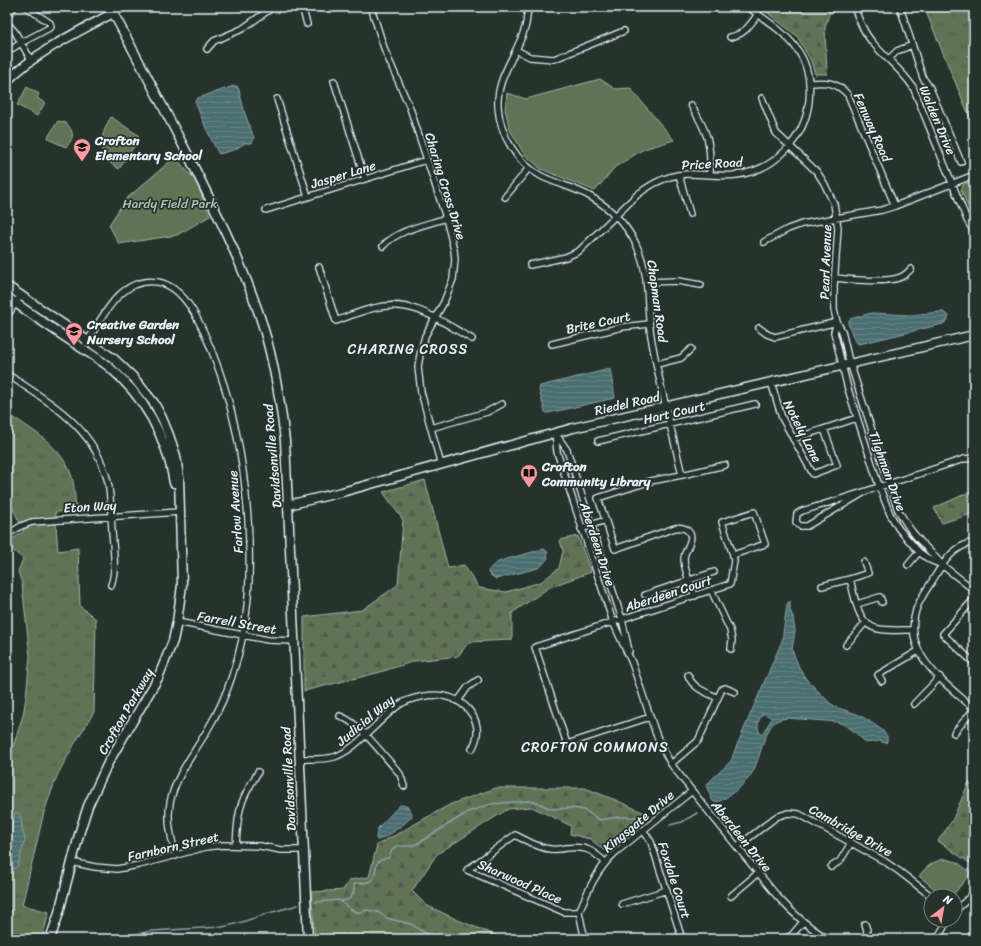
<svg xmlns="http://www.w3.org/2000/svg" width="981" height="946" viewBox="0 0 981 946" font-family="Sriracha,sans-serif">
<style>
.grass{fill:url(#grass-tufts);stroke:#a4b2a6}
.forest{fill:url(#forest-firs);stroke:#a4b2a6}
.park{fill:#617355;stroke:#a4b2a6}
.water{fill:url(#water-rules);stroke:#8aa2a7;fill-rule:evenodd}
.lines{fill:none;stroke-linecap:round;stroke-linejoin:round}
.stream{stroke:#8aa2a7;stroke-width:1.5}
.street-casing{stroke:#e8f1f8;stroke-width:8}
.secondary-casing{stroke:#e8f1f8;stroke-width:11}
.street{stroke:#26332d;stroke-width:5.5}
.secondary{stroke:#26332d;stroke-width:8}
.labels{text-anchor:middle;stroke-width:3.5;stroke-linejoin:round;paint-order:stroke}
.street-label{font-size:13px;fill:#e8f1f8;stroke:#26332d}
.poi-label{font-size:13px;font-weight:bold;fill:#e8f1f8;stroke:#26332d;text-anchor:start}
.park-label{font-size:13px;fill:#b2bfb7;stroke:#26332d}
.neighbourhood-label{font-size:14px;letter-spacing:1px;fill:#e8f1f8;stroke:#26332d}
</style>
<defs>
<pattern id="grass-tufts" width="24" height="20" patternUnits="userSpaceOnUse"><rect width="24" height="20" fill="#617355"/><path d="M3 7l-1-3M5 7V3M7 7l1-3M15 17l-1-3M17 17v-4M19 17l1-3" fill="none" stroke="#525b4f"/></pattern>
<pattern id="forest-firs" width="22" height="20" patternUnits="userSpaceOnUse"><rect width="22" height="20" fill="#617355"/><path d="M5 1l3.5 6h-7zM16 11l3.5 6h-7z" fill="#525b4f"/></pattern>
<pattern id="water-rules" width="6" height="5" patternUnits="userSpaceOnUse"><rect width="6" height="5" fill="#4b6e71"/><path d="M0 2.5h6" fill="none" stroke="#658386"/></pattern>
</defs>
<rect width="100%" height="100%" fill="#26332d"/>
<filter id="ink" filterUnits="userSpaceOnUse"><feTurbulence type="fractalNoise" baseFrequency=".025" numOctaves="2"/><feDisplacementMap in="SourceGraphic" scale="8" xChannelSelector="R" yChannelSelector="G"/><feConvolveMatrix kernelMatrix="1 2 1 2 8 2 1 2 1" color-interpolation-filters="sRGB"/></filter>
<g filter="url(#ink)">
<path class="grass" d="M924 7H974V129L968 113Z
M974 180V221L961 190 963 185Z
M7 413C31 429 63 447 72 477 75 488 75 500 76 511L55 512 58 551 78 548 80 606 96 619 94 712 75 743 57 776 44 812 22 905 49 912 42 939H7V756L14 744 23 715 26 697 30 656 22 584 18 571 23 559 7 545 11 540 24 531 10 503H7Z"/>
<path class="forest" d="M760 7H842L829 14 825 28 827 74H815L811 61 797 36Z
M425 480 448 568 464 565 479 588 506 592 541 582 559 568 563 551 560 540 578 536 591 572 550 587 512 613V640L469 642 458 656 415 661 377 673 304 691V617L362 610 398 585 403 520 383 492Z
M974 490V513L942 523 934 508Z
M969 782 974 789V866L938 841 952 821Z
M496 788H585L618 801 649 815 605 851 590 839 570 834 571 826 532 807 508 809 437 854 412 891 426 905 458 920 504 939H315L311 892 343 890 349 880 369 877 377 845 451 804Z"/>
<path class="park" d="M600 79 615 89 630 88 674 140 644 149 615 167 595 191 541 169 524 154 510 130 505 109 507 93 526 99Z
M27 87 39 94 37 98 45 103 37 116 17 105Z
M111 117 138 135 139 139 119 169C116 167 111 164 108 161 96 149 103 130 111 117Z
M58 121 66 123C75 133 74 138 66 147L50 140 48 137Z
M175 157 196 181 210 216 177 235 119 244 109 225 125 200Z
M945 859 957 862 971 873 952 896H943L919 876C926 867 933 861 945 859Z"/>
<path class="water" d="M234 86H237L239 90 245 114 254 138 252 143H245L234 150 219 154C216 151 196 106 195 101L198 98Z
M940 312H943L949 316 947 321 943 324 859 344 855 342 848 323 850 319 871 313 909 315Z
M610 369 615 398 548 413 545 412 539 390 540 386Z
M544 549 547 551 548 558 542 565 538 568 496 579 489 574 488 572C491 566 497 562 503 560Z
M790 601V610L793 617 795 631 792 650 799 667 806 679 831 704 838 708 857 714 866 719 882 730 887 736V742L885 743 879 741 866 743C857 734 850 726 837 722L787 718C783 719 779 719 775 722 766 728 760 756 755 767 750 779 741 787 731 794 725 798 721 802 714 802L712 800 706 785 731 761 735 750 782 641 787 604ZM762 714H765L772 718 763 733 761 734C756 729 758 720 762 714Z
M400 805C407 805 412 809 412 816 406 823 386 839 377 840L376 837 378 828Z
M15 813H19L21 818 22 828 25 839 18 865C16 869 11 870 7 869V844L12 834 13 821Z"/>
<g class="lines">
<path class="stream" d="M670 825 682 822 697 813
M341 901C352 901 355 893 354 884 359 882 365 884 370 881 378 877 373 867 379 861 382 859 385 859 388 858 391 854 391 850 395 847 400 844 403 847 407 846 411 846 414 845 417 844L468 812 491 804 528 801 536 802 551 809 573 808 584 810 600 820 619 817H636
M315 902 339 900 350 909 356 912H362L367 910 378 912 386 918 411 924 420 930 437 939
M115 939 151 931 222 927 239 923 269 913 298 905"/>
<g class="street-casing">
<path id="street" d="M302 7 307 24
M371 7 385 51 410 108 446 218 454 250 455 259 453 279 444 302 425 336 420 355 418 367 421 392 441 465
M528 7C527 14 527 21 525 28 517 55 496 77 498 107 500 135 517 163 541 176 557 184 576 188 591 197 610 208 625 223 635 242 652 275 645 308 652 342 660 387 672 431 682 475L651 481 598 498 615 549 675 528C679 527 683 527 687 530 697 538 684 549 684 559 684 571 691 585 695 596
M854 7C859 20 864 33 873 43 886 59 902 70 913 87L967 220 974 232
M900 7 923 78 930 88 961 162
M113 13 126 7
M7 16 14 7
M7 23 15 32 31 60
M730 37C744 35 750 25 758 14
M207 49 214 41 242 29 273 7
M516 50 530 57 554 59 624 31
M7 52 21 43 51 27 50 23 26 7
M889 59 897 51 912 45
M334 81 365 179
M809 83C826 82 836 81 848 95L895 206
M762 98 776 133 817 172 824 183 834 204 838 228 834 286V310L837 322 842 331 848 357 898 510C903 518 907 526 914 534 923 545 933 554 942 565
M277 99 308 197
M691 105C708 133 711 142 710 175
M679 175 690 214
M505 197 529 168
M266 210 426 160
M764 242 788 229 802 224 882 210 895 206 974 175
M383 246C397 230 426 225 446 218
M530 265 566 257 579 251 637 195C652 183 670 174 690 174 705 174 720 177 736 175 774 171 805 139 809 101 814 51 784 33 748 7
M319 267 336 321C349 316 361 311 374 308 413 298 440 321 472 339
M835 278C851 280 887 283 901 277 906 275 908 272 911 269
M646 282 678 281 701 285
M7 316 21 295
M837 322 834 332 848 389 879 486 890 514 898 528 919 552 930 560 942 565 974 590
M759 328 767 334 775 337 837 322
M86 343C103 317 120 276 158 282 187 287 203 329 213 354 234 407 244 462 248 519 251 574 250 624 232 676 226 695 218 712 208 729 195 752 175 776 170 803 167 821 171 838 176 856
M552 344 622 327 649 324
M657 364 681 358 691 349
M7 374C51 404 94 426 108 482 111 498 111 515 112 531 113 548 117 569 111 585
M771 382 782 418 813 474 837 465 824 429
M431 428 487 412 502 404
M555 432 557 452 613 622 632 663 656 734 663 749 671 764 692 791 777 896C792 913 808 927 828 939
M556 434 567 450 622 619 629 651
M793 439 857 418
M598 441 755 404
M682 475 725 465
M865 492 807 526H800L796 522 797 514 802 511C856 495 910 477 964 459L974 458
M581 529 605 520
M7 535 21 526 32 522 179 512
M974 542C954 546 944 561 934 578 928 588 920 598 916 610 902 655 945 682 974 709
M908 565 919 552
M850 579C855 597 857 626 879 629 890 631 902 630 913 630
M822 586 850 579 868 573 864 562
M711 590 730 630 732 640 731 649
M645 595 714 572
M974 599 943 634 974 663
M857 604 880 597 882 602
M177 622 268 640 294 641
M846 645 865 623
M688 675C692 688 706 692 718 698
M882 681 878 675 918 651
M458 701 468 687 478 680
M914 704 940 677
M340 716C361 724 381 753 396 769L400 774 404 786
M650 717 567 744 535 647 730 584 734 561 733 555 722 522 754 512 765 544 733 555
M954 733 974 709
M299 759C310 759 323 760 334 757 356 751 381 716 402 703 414 697 431 694 444 696 469 701 486 725 472 749
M671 764 698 741 722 689 725 688 735 692
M643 830 651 842 682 939
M236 845C237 832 237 819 241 806 244 794 252 783 258 772
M737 847 776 817 788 813 799 814 884 861 900 872 931 896
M71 862 95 867 117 869 139 865 206 847 223 845 260 846 281 850H303
M831 867 840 861 851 843
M731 896 758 873
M622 904 667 890
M955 911 974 893
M579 912H564L467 870 515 835C526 840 538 848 550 849 555 850 561 849 566 848 585 846 591 849 605 862
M579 912C588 890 597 869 616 852L692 791
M579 912 583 931 587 939
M865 924 867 930 866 939
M784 939 791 936 803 922
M937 939 948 920"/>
</g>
<g class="secondary-casing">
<path id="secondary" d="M110 7C136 55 161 103 186 151 212 203 239 256 258 311 273 353 280 397 285 441L308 939
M7 81C37 51 76 33 113 13
M7 286 113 358 133 377 154 403 162 418 169 435 176 456 179 477 182 585 177 622 173 641 158 678 108 763 88 806 80 831 58 916 50 939
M7 297C27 311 47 325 68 339 81 348 95 356 108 366 144 396 167 437 174 483
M288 505 342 492 573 428 974 335"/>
</g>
<use href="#street" class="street"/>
<use href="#secondary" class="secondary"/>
</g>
</g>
<defs>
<g id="school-pin" transform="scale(0.9)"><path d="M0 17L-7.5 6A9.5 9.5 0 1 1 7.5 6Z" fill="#ff9aa2" stroke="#26332d"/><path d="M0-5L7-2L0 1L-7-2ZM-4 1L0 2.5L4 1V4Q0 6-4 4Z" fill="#111"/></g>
<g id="library-pin" transform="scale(0.9)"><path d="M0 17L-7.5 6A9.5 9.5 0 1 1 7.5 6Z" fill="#ff9aa2" stroke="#26332d"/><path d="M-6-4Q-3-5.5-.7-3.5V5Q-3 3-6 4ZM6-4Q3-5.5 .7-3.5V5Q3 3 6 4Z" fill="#111"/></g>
</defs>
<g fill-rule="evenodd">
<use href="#school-pin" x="82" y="147"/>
<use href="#school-pin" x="74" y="331"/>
<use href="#library-pin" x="529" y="473"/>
</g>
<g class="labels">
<g class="street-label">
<text transform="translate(938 120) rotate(67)" y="5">Walden Drive</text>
<text transform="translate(873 127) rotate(66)" y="5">Fenway Road</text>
<text transform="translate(712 163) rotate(-3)" y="5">Price Road</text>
<text transform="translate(343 174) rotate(-17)" y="5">Jasper Lane</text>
<text transform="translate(446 186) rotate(73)" y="5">Charing Cross Drive</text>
<text transform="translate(825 262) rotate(-88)" y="5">Pearl Avenue</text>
<text transform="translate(658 301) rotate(82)" y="5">Chapman Road</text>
<text transform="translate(598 322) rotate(-12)" y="5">Brite Court</text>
<text transform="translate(627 403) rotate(-13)" y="5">Riedel Road</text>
<text transform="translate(674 412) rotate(-13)" y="5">Hart Court</text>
<text transform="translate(803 431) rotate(63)" y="5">Notely Lane</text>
<text transform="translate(272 456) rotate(-95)" y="5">Davidsonville Road</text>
<text transform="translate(888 471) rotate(70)" y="5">Tilghman Drive</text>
<text transform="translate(90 506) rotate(-3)" y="5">Eton Way</text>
<text transform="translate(235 512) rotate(-94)" y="5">Farlow Avenue</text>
<text transform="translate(598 544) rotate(72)" y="5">Aberdeen Drive</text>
<text transform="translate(668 593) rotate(-18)" y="5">Aberdeen Court</text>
<text transform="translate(237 622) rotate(10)" y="5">Farrell Street</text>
<text transform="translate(125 711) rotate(-60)" y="5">Crofton Parkway</text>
<text transform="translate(365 720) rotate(-40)" y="5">Judicial Way</text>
<text transform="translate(288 779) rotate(-93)" y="5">Davidsonville Road</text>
<text transform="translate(638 821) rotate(-40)" y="5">Kingsgate Drive</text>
<text transform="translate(851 830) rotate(29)" y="5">Cambridge Drive</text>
<text transform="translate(742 836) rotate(51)" y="5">Aberdeen Drive</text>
<text transform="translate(173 846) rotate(-13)" y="5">Farnborn Street</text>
<text transform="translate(675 880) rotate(72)" y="5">Foxdale Court</text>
<text transform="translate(520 881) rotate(24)" y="5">Sharwood Place</text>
</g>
<g class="poi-label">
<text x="95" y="145">Crofton<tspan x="95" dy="15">Elementary School</tspan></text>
<text x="87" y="329">Creative Garden<tspan x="87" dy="15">Nursery School</tspan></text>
<text x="542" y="471">Crofton<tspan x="542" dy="15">Community Library</tspan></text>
</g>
<g class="park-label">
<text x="170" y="208">Hardy Field Park</text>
</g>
<g class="neighbourhood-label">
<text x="408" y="354">CHARING CROSS</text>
<text x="595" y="752">CROFTON COMMONS</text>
</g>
</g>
<rect width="981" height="946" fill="none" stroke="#26332d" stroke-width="24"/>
<rect x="12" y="12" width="957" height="922" fill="none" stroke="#e8f1f8" stroke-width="1.5" filter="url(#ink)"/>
<g transform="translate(943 908) rotate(31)"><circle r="19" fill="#26332d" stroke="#747f7e"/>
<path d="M0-3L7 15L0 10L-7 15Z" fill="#ff9aa2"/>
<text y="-6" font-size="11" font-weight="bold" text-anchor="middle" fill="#e8f1f8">N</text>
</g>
</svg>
